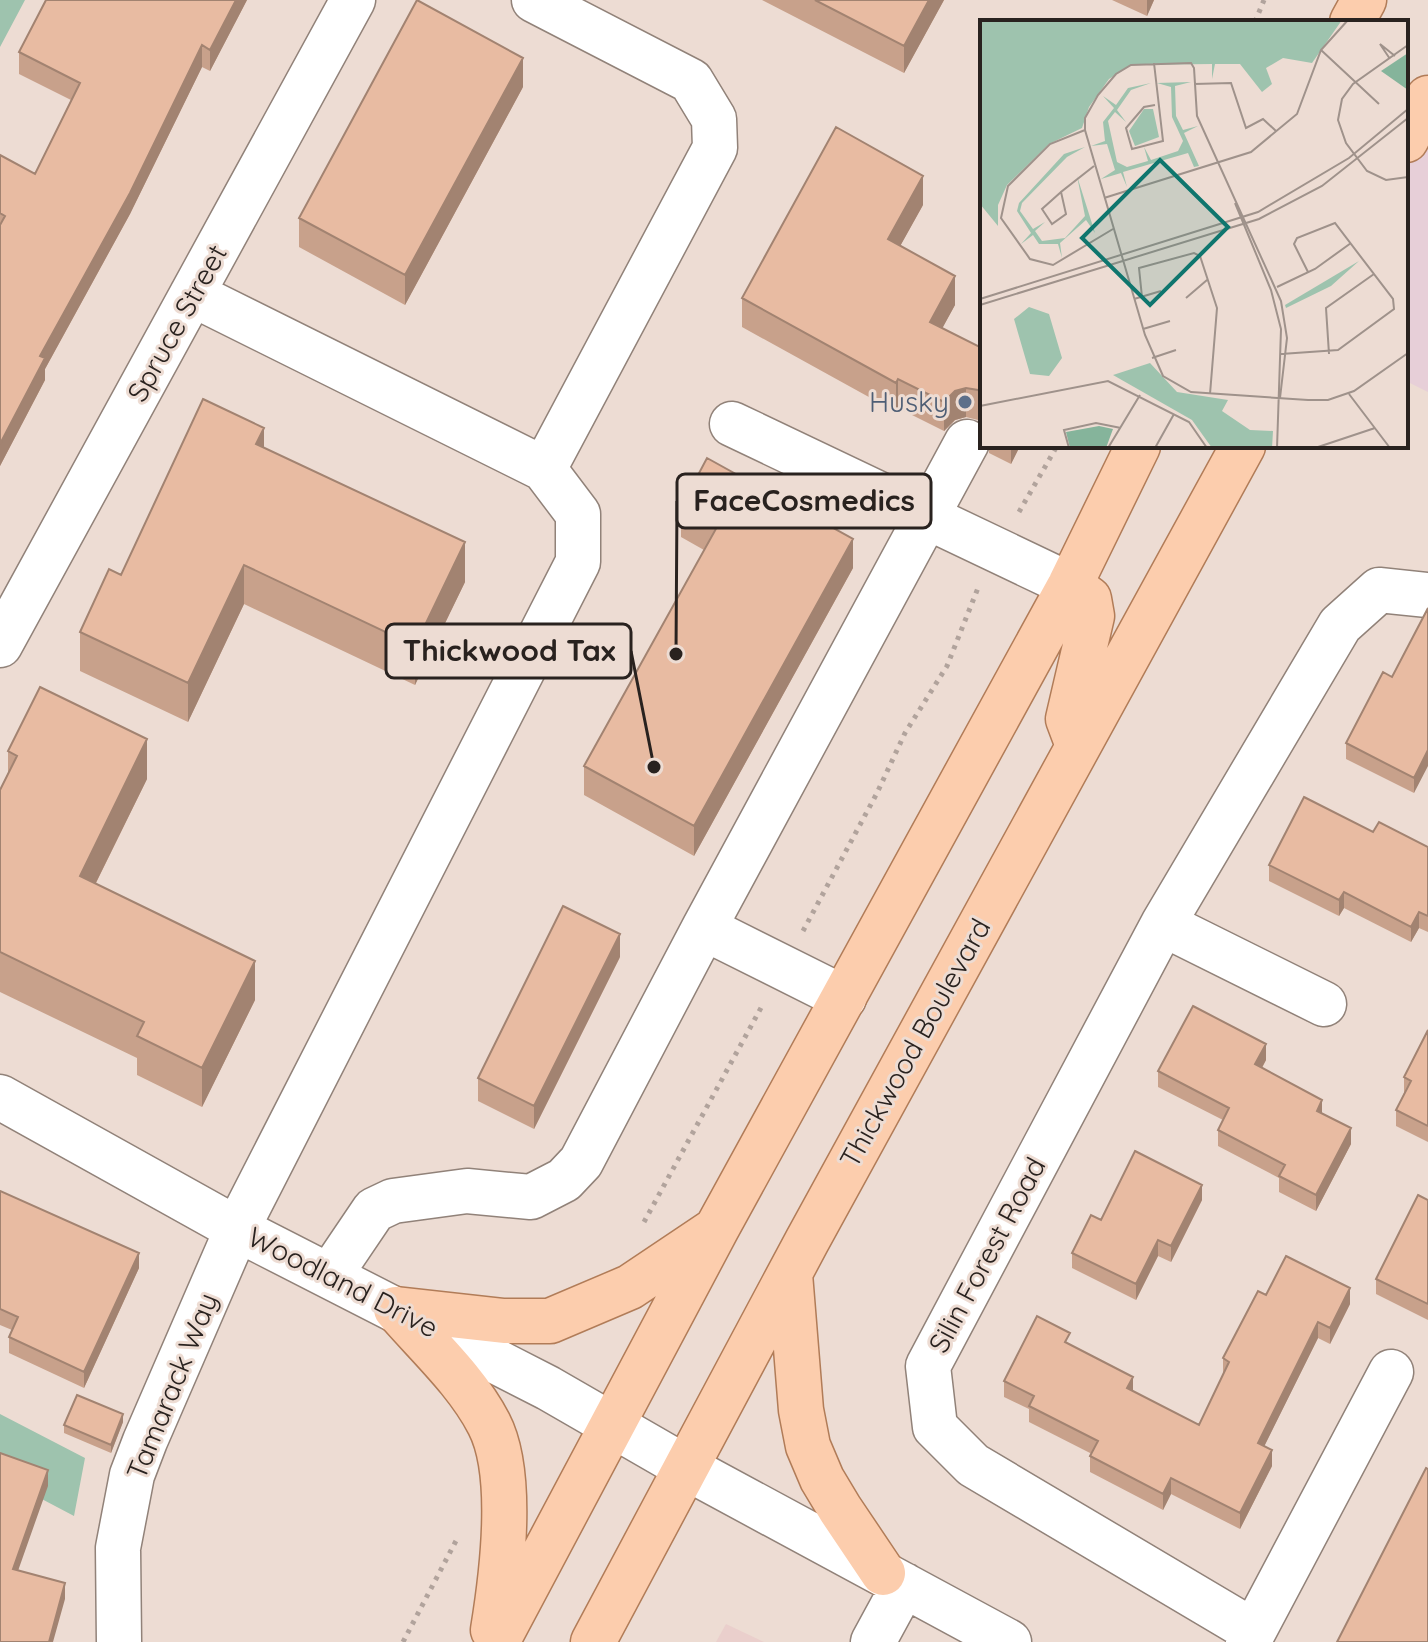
<svg xmlns="http://www.w3.org/2000/svg" width="1428" height="1642" viewBox="0 0 1428 1642" font-family="Quicksand,sans-serif">
<style>
.commercial{fill:#e7cfd8}
.education{fill:#eacfcc}
.green{fill:#9ec3ae}
.lines{fill:none;stroke-linecap:round;stroke-linejoin:round}
.minor-casing{stroke:#918279;stroke-width:47}
.major-casing{stroke:#b17c58;stroke-width:47}
.path{stroke:#b1a39c;stroke-width:5;stroke-dasharray:4 6;stroke-linecap:butt}
.minor{stroke:#fff;stroke-width:44}
.major{stroke:#fccdad;stroke-width:44}
.wall{fill:#c8a18b}
.shaded-wall{fill:#a28371}
.building{fill:#e8bba2;stroke:#a28371;stroke-width:2}
.service-dot{fill:#5c6f8a;stroke:#eddcd3;stroke-width:3}
.labels{text-anchor:middle;stroke-width:6;stroke-linejoin:round;paint-order:stroke}
.street-label{font-size:28px;fill:#29221f;stroke:#eddcd3}
.service-label{font-size:28px;fill:#4e5e75;stroke:#eddcd3;text-anchor:end}
.inset-road{fill:none;stroke:#9f928b;stroke-width:2}
.view{fill:#0f766e;fill-opacity:0.15;stroke:#0f766e;stroke-width:4}
.inset-edge{fill:none;stroke:#29221f;stroke-width:4}
.leader{fill:none;stroke:#29221f;stroke-width:3}
.callout-dot{fill:#29221f;stroke:#eddcd3;stroke-width:3}
.callout{fill:#eddcd3;stroke:#29221f;stroke-width:3}
.callout-label{font-size:30px;text-anchor:middle;font-weight:bold;fill:#29221f}
</style>
<rect width="100%" height="100%" fill="#eddcd3"/>
<path class="commercial" d="M1428 98V392L1406 381V140Z"/>
<path class="education" d="M726 1624 764 1642H716Z"/>
<path class="green" d="M0 0H25L0 47Z
M0 1414 85 1458 74 1516 0 1477Z"/>
<g class="lines">
<g class="minor-casing">
<path id="minor" d="M192 294 544 469
M732 424 1070 585
M0 645 353 0
M1163 924 1324 1004
M704 928 844 998
M0 1097 237 1229 548 1388 685 1467 1009 1642
M330 1275 374 1210 393 1201 467 1191 531 1197 564 1180 581 1162 704 928 967 442
M1253 1631 973 1465 935 1427 928 1366 1163 924 1340 625 1379 590 1428 595
M119 1642 118 1548 132 1475 145 1441 237 1229 578 562V514L544 469 715 148 714 119 691 81 534 0
M873 1642 904 1585
M1248 1642 1391 1372"/>
</g>
<g class="major-casing">
<path id="major" d="M1352 22 1364 0
M1406 140 1428 98
M1070 585 1089 599 1092 616 1068 719 1077 743
M790 1274 801 1410 808 1446 822 1479 840 1509 883 1573
M396 1309C427 1345 467 1381 489 1424 515 1474 502 1575 493 1630
M396 1309 504 1321H550L630 1287 712 1232
M497 1642 717 1228 1070 585 1138 446
M593 1642 807 1241 1243 446"/>
</g>
<path class="path" d="M1255 22 1264 0
M1019 512 1057 446
M803 931 877 793 905 733 947 666 978 588
M644 1222 762 1006
M403 1642 458 1537"/>
<use href="#minor" class="minor"/>
<use href="#major" class="major"/>
</g>
<path class="wall" d="M247 0 210 71 202 67 130 214 45 369V380L0 466V155L35 174 71 100 19 74V52Z
M762 0H944L904 73Z
M1112 0H1154L1147 16Z
M523 87 405 305 299 247V218Z
M923 205 900 246 955 305 942 328 982 348V423L978 420 966 417 955 420 944 431 898 408 896 412 742 327V298Z
M989 446H1020L1011 464 989 453Z
M264 448 465 582 415 685 244 604 188 722 80 671V632L121 575Z
M681 507 853 568 694 856 584 795V766L704 550 681 537Z
M1428 608 1414 793 1346 759V743L1392 677Z
M8 751 147 779 96 883 255 1000 202 1107 137 1075V1058L0 992V790L8 773Z
M1373 832 1428 847V932L1419 928 1411 942 1344 908 1339 916 1269 881V865Z
M620 957 534 1129 478 1101V1078Z
M1428 1030V1142L1396 1126V1110L1404 1093V1077Z
M1266 1060 1262 1068 1322 1114 1351 1144 1316 1211 1279 1192V1178L1218 1146V1130L1223 1120 1158 1087V1071Z
M0 1191 139 1268 84 1388 9 1353V1337L12 1330 0 1325Z
M1202 1200 1171 1262 1158 1256 1136 1300 1072 1268V1253L1101 1220Z
M1428 1200V1320L1376 1294V1279Z
M1266 1295 1350 1304 1330 1344 1318 1338 1264 1446 1272 1466 1240 1529 1171 1494 1163 1510 1090 1472V1456L1092 1454 1029 1422V1409L1004 1397V1381L1070 1344 1133 1391 1199 1425 1223 1374V1358Z
M123 1422 111 1453 64 1433V1425Z"/>
<path class="shaded-wall" d="M236 0H247L210 71V50Z
M929 0H944L904 73V46Z
M1147 0H1154L1147 16Z
M202 45V67L130 214 45 369V380L0 466V444L40 356Z
M523 58V87L405 305V275Z
M923 176V205L888 268V239Z
M955 276V305L930 351V322Z
M898 379V408L896 412V383Z
M966 388V417L955 420 944 431V402L955 391Z
M264 428V468L256 444Z
M1011 446H1020L1011 464Z
M853 539V568L694 856V826Z
M465 542V582L415 685V646Z
M244 565V604L188 722V683Z
M147 739V779L80 915V876Z
M1428 750V766L1414 793V778Z
M1344 892V908L1339 916V900Z
M1419 912V928L1411 942V927Z
M620 934V957L534 1129V1106Z
M255 961V1000L202 1107V1068Z
M1266 1044V1060L1255 1080V1064Z
M1322 1100V1116L1317 1111Z
M1351 1128V1144L1316 1211V1195Z
M1202 1185V1200L1171 1262V1246Z
M1158 1240V1256L1136 1300V1284Z
M139 1253V1268L84 1388V1372Z
M1350 1288V1304L1330 1344V1328Z
M1318 1322V1338L1258 1459V1443Z
M1133 1377V1392L1127 1388Z
M123 1414V1422L111 1453V1445Z
M1272 1450V1466L1240 1529V1513Z
M48 1470V1486L13 1585V1569Z
M1171 1478V1494L1163 1510V1494Z
M65 1583V1599L53 1642H49Z"/>
<path class="building" d="M46 0H236L210 50 202 45 130 193 40 356 45 358 0 444V225L5 216 0 213V155L35 174 80 83 19 52Z
M417 0 523 58 405 275 299 218Z
M815 0H929L904 46Z
M836 127 923 176 888 239 955 276 930 322 982 348V394L978 390 966 388 955 391 944 402 898 379 896 383 742 298Z
M203 399 264 428 256 444 465 542 415 646 244 565 188 683 80 632 109 569 121 575Z
M707 458 853 539 694 826 584 766 717 527 681 507Z
M1428 608V750L1414 778 1346 743 1383 672 1392 677Z
M40 687 147 739 80 876 255 961 202 1068 137 1036 144 1022 0 952V790L17 756 8 751Z
M1304 797 1373 832 1379 822 1428 847V916L1419 912 1411 927 1344 892 1339 900 1269 865Z
M563 906 620 934 534 1106 478 1078Z
M1193 1006 1266 1044 1255 1064 1322 1100 1317 1111 1351 1128 1316 1195 1279 1176 1285 1165 1218 1130 1229 1108 1158 1071Z
M1428 1030V1126L1396 1110 1411 1081 1404 1077Z
M1135 1151 1202 1185 1171 1246 1158 1240 1136 1284 1072 1253 1091 1215 1101 1220Z
M0 1191 139 1253 84 1372 9 1337 18 1317 0 1309Z
M1418 1195 1428 1200V1304L1376 1279Z
M1286 1256 1350 1288 1330 1328 1318 1322 1258 1443 1272 1450 1240 1513 1171 1478 1163 1494 1090 1456 1098 1441 1029 1406 1034 1396 1004 1381 1037 1316 1070 1333 1065 1342 1133 1377 1127 1388 1199 1425 1229 1362 1223 1358 1258 1291 1266 1295Z
M77 1395 123 1414 111 1445 64 1425Z
M0 1453 48 1470 13 1569 65 1583 49 1642H0Z
M1426 1468 1428 1469V1642H1337Z"/>
<circle class="service-dot" cx="965" cy="402" r="8"/>
<g class="labels">
<g class="street-label">
<text transform="translate(177 323) rotate(-61)" y="10">Spruce Street</text>
<text transform="translate(915 1043) rotate(-61)" y="10">Thickwood Boulevard</text>
<text transform="translate(987 1255) rotate(-62)" y="10">Silin Forest Road</text>
<text transform="translate(343 1282) rotate(27)" y="10">Woodland Drive</text>
<text transform="translate(172 1386) rotate(-68)" y="10">Tamarack Way</text>
</g>
<g class="service-label">
<text x="949" y="412">Husky</text>
</g>
</g>
<g transform="translate(980 20)">
<rect width="428" height="428" fill="#eddcd3"/>
<path d="M0 0H362L332 43 303 38 286 48 292 64 282 72 260 44H235L232 59V44L151 45 129 59 109 87 102 108 69 124 27 165 18 185V206L0 184ZM211 62 195 66 196 96 203 110 218 106 204 113 219 146 214 147 208 133 143 152 147 167 141 153 121 159 135 150 127 124 111 126 125 121 123 102 134 88 123 76 136 85 148 68 171 63 151 70 137 90 146 102 135 92 128 101 137 142 147 147 168 141 164 127 171 140 198 131 203 121 192 97 191 67 177 63ZM164 89H173L179 117 155 126 149 111ZM105 127 87 137 42 183 40 191 53 209 65 202 55 211 62 221 85 218 105 196 97 156 115 213 106 200 80 223 82 238 78 224H59L53 215 41 224 51 213 37 191 39 183 84 134ZM379 241 351 266 306 288 305 285ZM49 287 69 294 82 338 69 356 50 354 34 299ZM170 343 197 372 248 380 242 391 270 410 293 411 292 428H232L212 400 133 355Z" fill="#9ec3ae"/>
<path d="M428 33V70L401 51ZM119 406 133 409 126 428H90L86 412Z" fill="#85b49b"/>
<path class="inset-road" d="M428 25 373 64 362 79 358 100 366 123 387 151 406 160 428 157M341 30 399 84M410 39 400 24 415 36M174 43 183 121 152 129 146 108 164 87 175 85M214 64 251 63 266 108 283 99 296 111M105 110 70 124 28 166 21 198 50 239 73 245 133 209M81 172 62 189 72 204 86 194 81 172 114 146M124 178 271 132 317 94 341 30 368 0M255 183 291 270 301 309 297 428M297 267 335 249 371 223M162 277 159 248 214 233 220 236 237 288 230 374M206 278 227 260M0 279 278 192 369 138 428 89M154 279 181 271M0 285 279 199 342 166 428 98M163 309 190 301M301 334 358 330 414 289 413 279 355 203 317 218 314 224 328 252M349 334 346 288 394 254M172 338 196 330M369 374 410 428M300 378 307 318 301 281 217 96 214 48 211 43 151 45 136 54 118 75 105 98V110L165 315 183 356 211 372 328 380H348L374 371 428 333M0 386 128 361 209 402 227 428M89 428 84 410 116 403 141 408M128 428 160 375M175 428 194 394M335 428 395 408"/>
<path class="view" d="M180 140 248 207 170 285 102 218Z"/>
<rect width="428" height="428" class="inset-edge"/>
</g>
<path class="leader" d="M676 654L677 501M654 767L631 651"/>
<g class="callout-dot">
<circle cx="676" cy="654" r="8"/>
<circle cx="654" cy="767" r="8"/>
</g>
<g class="callout">
<rect x="677" y="474" width="254" height="54" rx="8"/>
<rect x="386" y="624" width="245" height="54" rx="8"/>
</g>
<g class="callout-label">
<text x="804" y="511">FaceCosmedics</text>
<text x="509" y="661">Thickwood Tax</text>
</g>
</svg>
